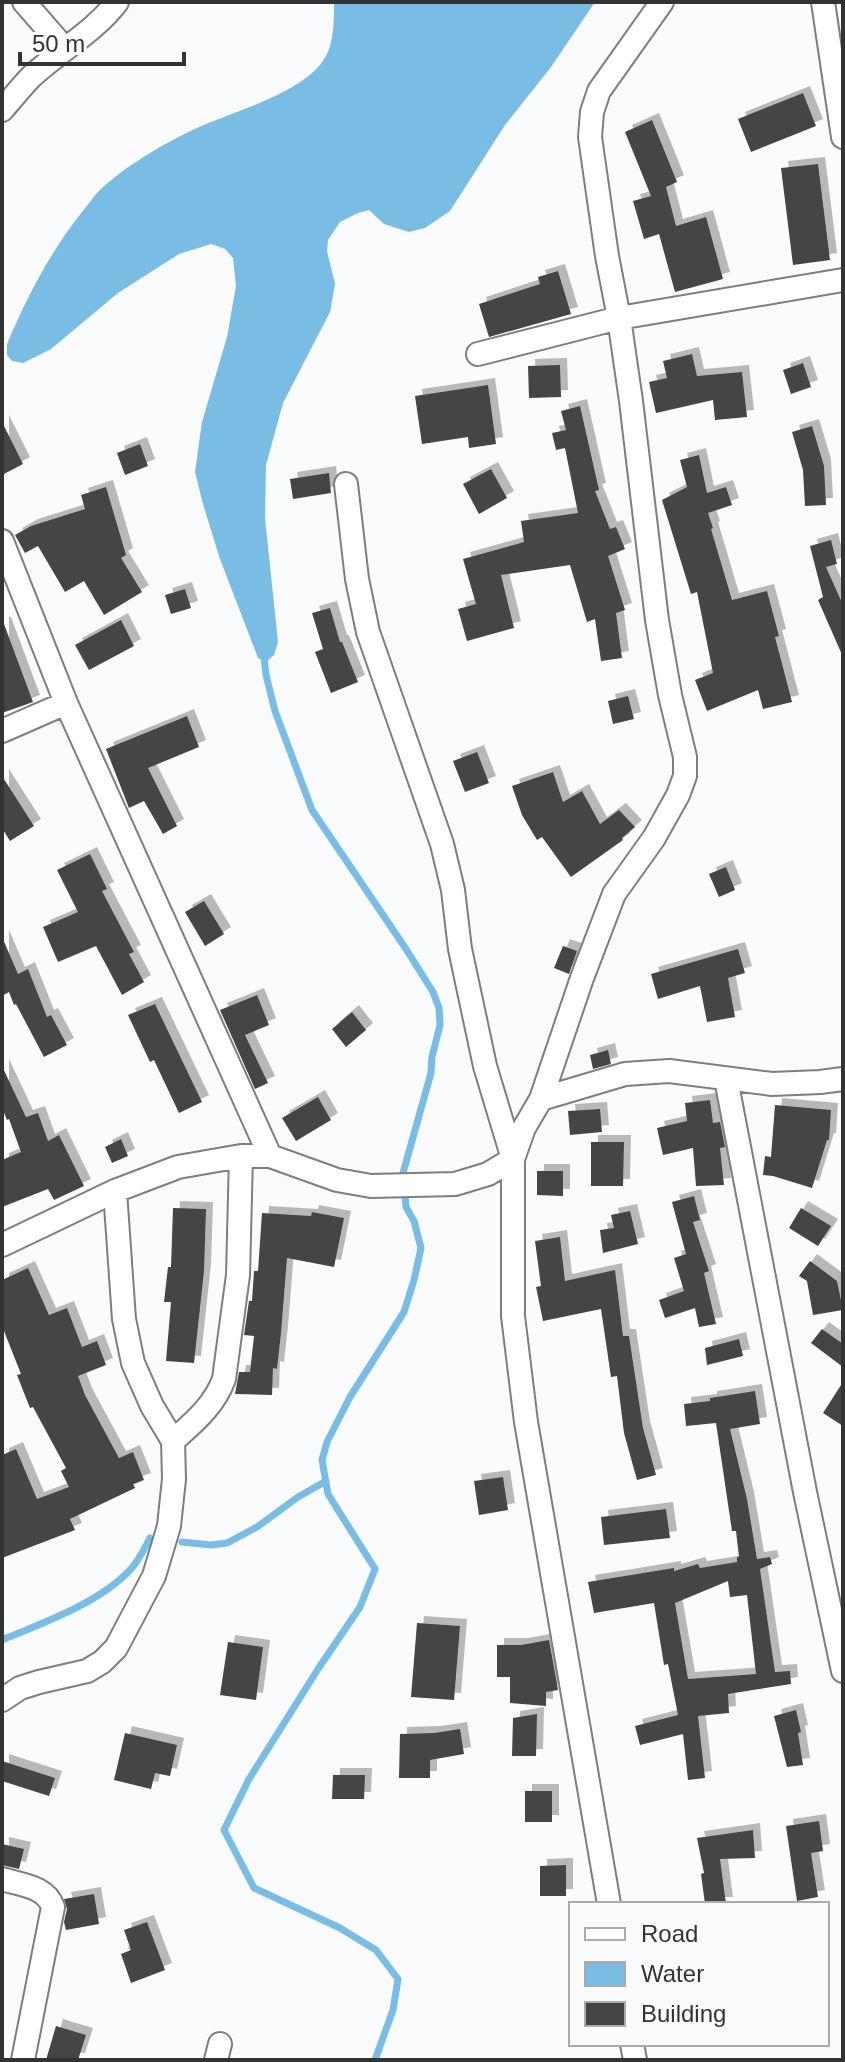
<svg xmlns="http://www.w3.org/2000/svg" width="845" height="2062" viewBox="0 0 845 2062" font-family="Helvetica,sans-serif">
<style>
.water{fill:#79bde4}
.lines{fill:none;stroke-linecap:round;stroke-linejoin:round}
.stream{stroke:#79bde4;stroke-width:7}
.building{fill:#454444;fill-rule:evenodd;filter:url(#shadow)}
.minor-casing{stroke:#7d7e7f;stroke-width:26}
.minor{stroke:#fff;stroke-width:22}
</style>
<defs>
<filter id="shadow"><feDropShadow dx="7" dy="-7" stdDeviation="0" flood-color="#0004"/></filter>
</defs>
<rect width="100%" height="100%" fill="#fafbfc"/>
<path class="water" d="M334 2H595L551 67 505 125 450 211 425 228 409 232 384 224 369 210 358 213 340 222 328 240 327 251 335 284 330 312 283 403 266 465 265 518 278 642 274 655 266 662 258 658 220 559 203 504 195 472 202 422 227 337 236 286 233 258 225 249 211 244 179 254 118 293 51 349 23 363 12 361 7 355V344C27 297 50 252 82 212 89 204 94 195 102 188 128 164 173 138 206 124 240 110 308 90 326 56 334 41 334 19 334 2Z"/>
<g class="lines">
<path class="stream" d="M264 656 266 675 275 711 312 810 406 949 433 992 439 1008 440 1025 432 1057 431 1073 403 1173 406 1207 414 1221 421 1248 414 1280 404 1312 350 1397 327 1442 322 1460 328 1494 375 1569 360 1607 318 1669 249 1779 224 1830 254 1888 340 1928 376 1950 398 1979 393 2010 375 2060
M182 1542 211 1545 227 1543 257 1527 298 1497 326 1481
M2 1640C43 1623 99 1603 130 1570 138 1562 144 1549 150 1538"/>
</g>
<path class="building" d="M803 93 816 126 751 152 738 119Z
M652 120 677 182 666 187 676 226 706 217 723 279 675 292 659 234 644 239 633 201 651 196 625 132Z
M818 164 830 260 793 265 781 168Z
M558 271 571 314 489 337 479 304 540 284 538 277Z
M692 354 697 376 742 372 747 417 715 420 713 400 656 413 649 382 667 378 663 361Z
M803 363 811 387 791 394 783 370Z
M560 365 561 397 529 398 528 366Z
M488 385 496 444 469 448 468 437 422 444 415 396Z
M580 406 599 490 595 491 610 529 616 527 625 549 608 556 625 610 616 613 622 658 601 661 595 619 587 622 570 565 501 575 514 628 467 641 458 609 476 604 463 559 524 542 521 521 578 513 565 448 556 450 552 433 566 430 561 411Z
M2 422 23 464 2 475Z
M812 426 824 466 826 505 805 506 803 470 792 432Z
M140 444 148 466 125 475 117 453Z
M699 455 707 493 726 487 732 505 708 513 713 528 711 529 732 600 767 591 779 636 775 637 792 702 763 709 758 690 707 711 695 680 713 673 697 592 691 594 662 500 687 487 680 460Z
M491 469 507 498 479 514 463 484Z
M329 473 331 493 293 499 290 479Z
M106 487 126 555 121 558 142 592 104 615 84 581 65 592 38 546 25 553 15 535 31 526 85 509 81 495Z
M831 540 837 564 826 567 843 605V657L818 600 823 597 810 546Z
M185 589 191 608 171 614 165 595Z
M330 608 340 642H342L358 682 331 693 315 652 323 649 312 613Z
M121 620 134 646 89 670 75 645Z
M2 624H4L33 702 2 713Z
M628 696 634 719 613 724 608 701Z
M187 716 199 747 148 768 177 826 163 834 144 801 129 808 106 749Z
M477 752 489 783 465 792 453 761Z
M553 772 563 802 582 791 600 824 619 810 635 827 622 838 623 840 571 877 542 837 537 840 522 815 512 786Z
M2 776 34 826 10 841 2 828Z
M90 854 107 889 102 891 134 952 129 954 144 982 122 995 96 946 58 962 43 927 78 912 57 870Z
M726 867 735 890 719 897 709 874Z
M204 901 224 934 205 946 185 912Z
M2 937 18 974 28 969 47 1017 51 1015 67 1045 44 1057 16 1004 14 1005 9 992 2 996Z
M563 946 577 951 569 974 554 968Z
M738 949 745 973 728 978 735 1017 707 1022 700 986 658 999 651 974Z
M257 995 269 1025 245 1035 268 1083 255 1089 220 1010Z
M155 1004 202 1102 179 1113 154 1060 150 1062 128 1015Z
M352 1012 366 1030 346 1047 332 1029Z
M608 1050 611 1064 593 1069 590 1055Z
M2 1066 26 1117 38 1113 48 1141 59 1135 84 1186 54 1200 48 1189 2 1207V1160L21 1152 9 1119 7 1120 2 1108Z
M318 1097 331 1120 296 1141 282 1118Z
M710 1100 713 1123 720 1122 725 1147 720 1148 724 1185 696 1186 693 1148 663 1155 657 1128 687 1121 685 1103Z
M775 1105 831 1110 829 1140H827L812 1188 773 1176 763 1175 765 1156 771 1157Z
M600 1109 602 1132 570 1135 568 1111Z
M121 1139 128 1156 112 1163 105 1147Z
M591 1142H624L623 1186H591Z
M537 1171H563V1196L537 1195Z
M694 1196 700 1220 693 1222 709 1271 704 1273 716 1324 699 1327 695 1308 665 1318 659 1300 684 1291 674 1258 686 1254 672 1202Z
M173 1208 206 1209 204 1271 194 1363 166 1361 171 1302H164L168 1267H171Z
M801 1208 831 1226 818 1246 789 1228Z
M630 1211 638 1244 603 1253 600 1230 614 1228 611 1215Z
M312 1212 344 1218 334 1267 287 1258 281 1333 277 1369 273 1368 272 1395 235 1394 239 1372H250L254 1336 244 1335 249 1301H252L254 1271H258L262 1213 311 1216Z
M560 1237 565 1281 615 1270 623 1336H629L643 1428 656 1475 637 1480 624 1433 617 1376 611 1377 601 1309 543 1321 536 1287 541 1286 535 1241Z
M810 1261 837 1281 843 1310 813 1315 807 1281 799 1276Z
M28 1268 49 1315 67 1308 82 1347 97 1341 106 1365 78 1376 85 1395 119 1458 133 1452 144 1480 133 1484 135 1488 70 1519 75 1530 2 1558V1455L16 1449 37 1499 69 1487 61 1471 66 1468 33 1407 30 1408 17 1375 21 1374 2 1326V1280Z
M822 1329 843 1344V1367L811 1343Z
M739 1339 743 1356 707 1365 705 1348Z
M843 1382V1426L823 1413Z
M755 1391 760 1424 730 1429 747 1499 757 1559 770 1557 772 1564 760 1569 775 1672 790 1671 791 1684 728 1694 729 1713 698 1716 705 1778 688 1780 683 1734 640 1745 635 1726 678 1715 668 1664 664 1665 654 1603 594 1613 588 1582 674 1568V1571L698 1564 700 1568 737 1562V1557H739L736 1531H732L716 1423 686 1426 684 1404 710 1401V1398ZM728 1581 730 1597 747 1595 756 1674 688 1679 675 1603Z
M503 1477 508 1510 479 1515 474 1481Z
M666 1509 670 1538 604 1545 601 1517Z
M417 1623 460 1626 454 1700 411 1697Z
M549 1640 558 1690 546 1692V1706L510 1703V1677H497V1645H521Z
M228 1642 263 1647 256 1700 220 1695Z
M796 1710 801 1732 798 1733 803 1765 787 1767 774 1716Z
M537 1714 536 1756H512L513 1718Z
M460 1729 464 1754 430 1760V1778H399L400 1734 434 1733Z
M125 1733 177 1745 170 1776 155 1773 151 1789 114 1780Z
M2 1761 55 1778 49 1796 2 1781Z
M333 1775H365L364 1799H332Z
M525 1791H552V1822H525Z
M819 1821 823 1851 811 1853 818 1897 797 1901 786 1826Z
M753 1830 755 1858 720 1859 726 1904H705L701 1874 704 1873 697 1838Z
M2 1844 24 1849 19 1869 2 1865Z
M566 1865V1896H540V1866Z
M94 1894 99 1924 66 1930 64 1922 67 1909 64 1899Z
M147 1922 165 1970 131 1983 121 1954 131 1950 124 1930Z
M56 2026 86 2035 78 2060H46Z"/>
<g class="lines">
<g class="minor-casing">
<path id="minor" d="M24 2 65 49
M823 2 843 137
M2 110C12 99 21 87 31 77 59 51 94 32 117 2
M478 354 619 318 843 280
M346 484 357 579 368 632 442 844 453 890 460 949 485 1066 513 1159V1316L526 1422 609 1904
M2 541 66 703 270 1156
M2 731 66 703
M726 1079 805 1492 843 1671
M541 1099 625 1074 669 1071 772 1084 820 1082 843 1079
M2 1245 115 1191 178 1167 241 1156H270L337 1180 371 1186 455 1184 488 1174 513 1159 524 1128 541 1099 582 978 614 894 654 838 678 795 685 776V757L670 695 657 620 631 401 619 318 607 256 590 137 592 112 599 91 662 2
M173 1441C194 1422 214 1406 224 1379L238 1275 241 1156
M2 1700 20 1688 39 1682 87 1671 102 1662 116 1648 154 1576 169 1526 174 1479 173 1441 152 1406 133 1363 124 1319 115 1191
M2 1879C21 1885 46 1886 53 1907L23 2060
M632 2044 635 2060
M216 2060 220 2044"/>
</g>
<use href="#minor" class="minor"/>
</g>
<rect width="845" height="2062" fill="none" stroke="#333334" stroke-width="8"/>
<rect x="569" y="1902" width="260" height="144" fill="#fafbfc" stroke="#aaabac" stroke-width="2"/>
<rect x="585" y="1928" width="40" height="12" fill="#ffffff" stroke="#aaabac" stroke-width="2"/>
<text x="641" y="1942" font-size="24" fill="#333334">Road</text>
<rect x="585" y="1962" width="40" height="24" fill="#79bde4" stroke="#aaabac" stroke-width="2"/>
<text x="641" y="1982" font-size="24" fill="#333334">Water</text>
<rect x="585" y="2002" width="40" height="24" fill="#454444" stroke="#aaabac" stroke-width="2"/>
<text x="641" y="2022" font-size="24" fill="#333334">Building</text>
<path d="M20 52v12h164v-12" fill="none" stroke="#333334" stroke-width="4"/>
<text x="32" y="52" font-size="24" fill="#333334" stroke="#fafbfc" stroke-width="6" paint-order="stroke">50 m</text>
</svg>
